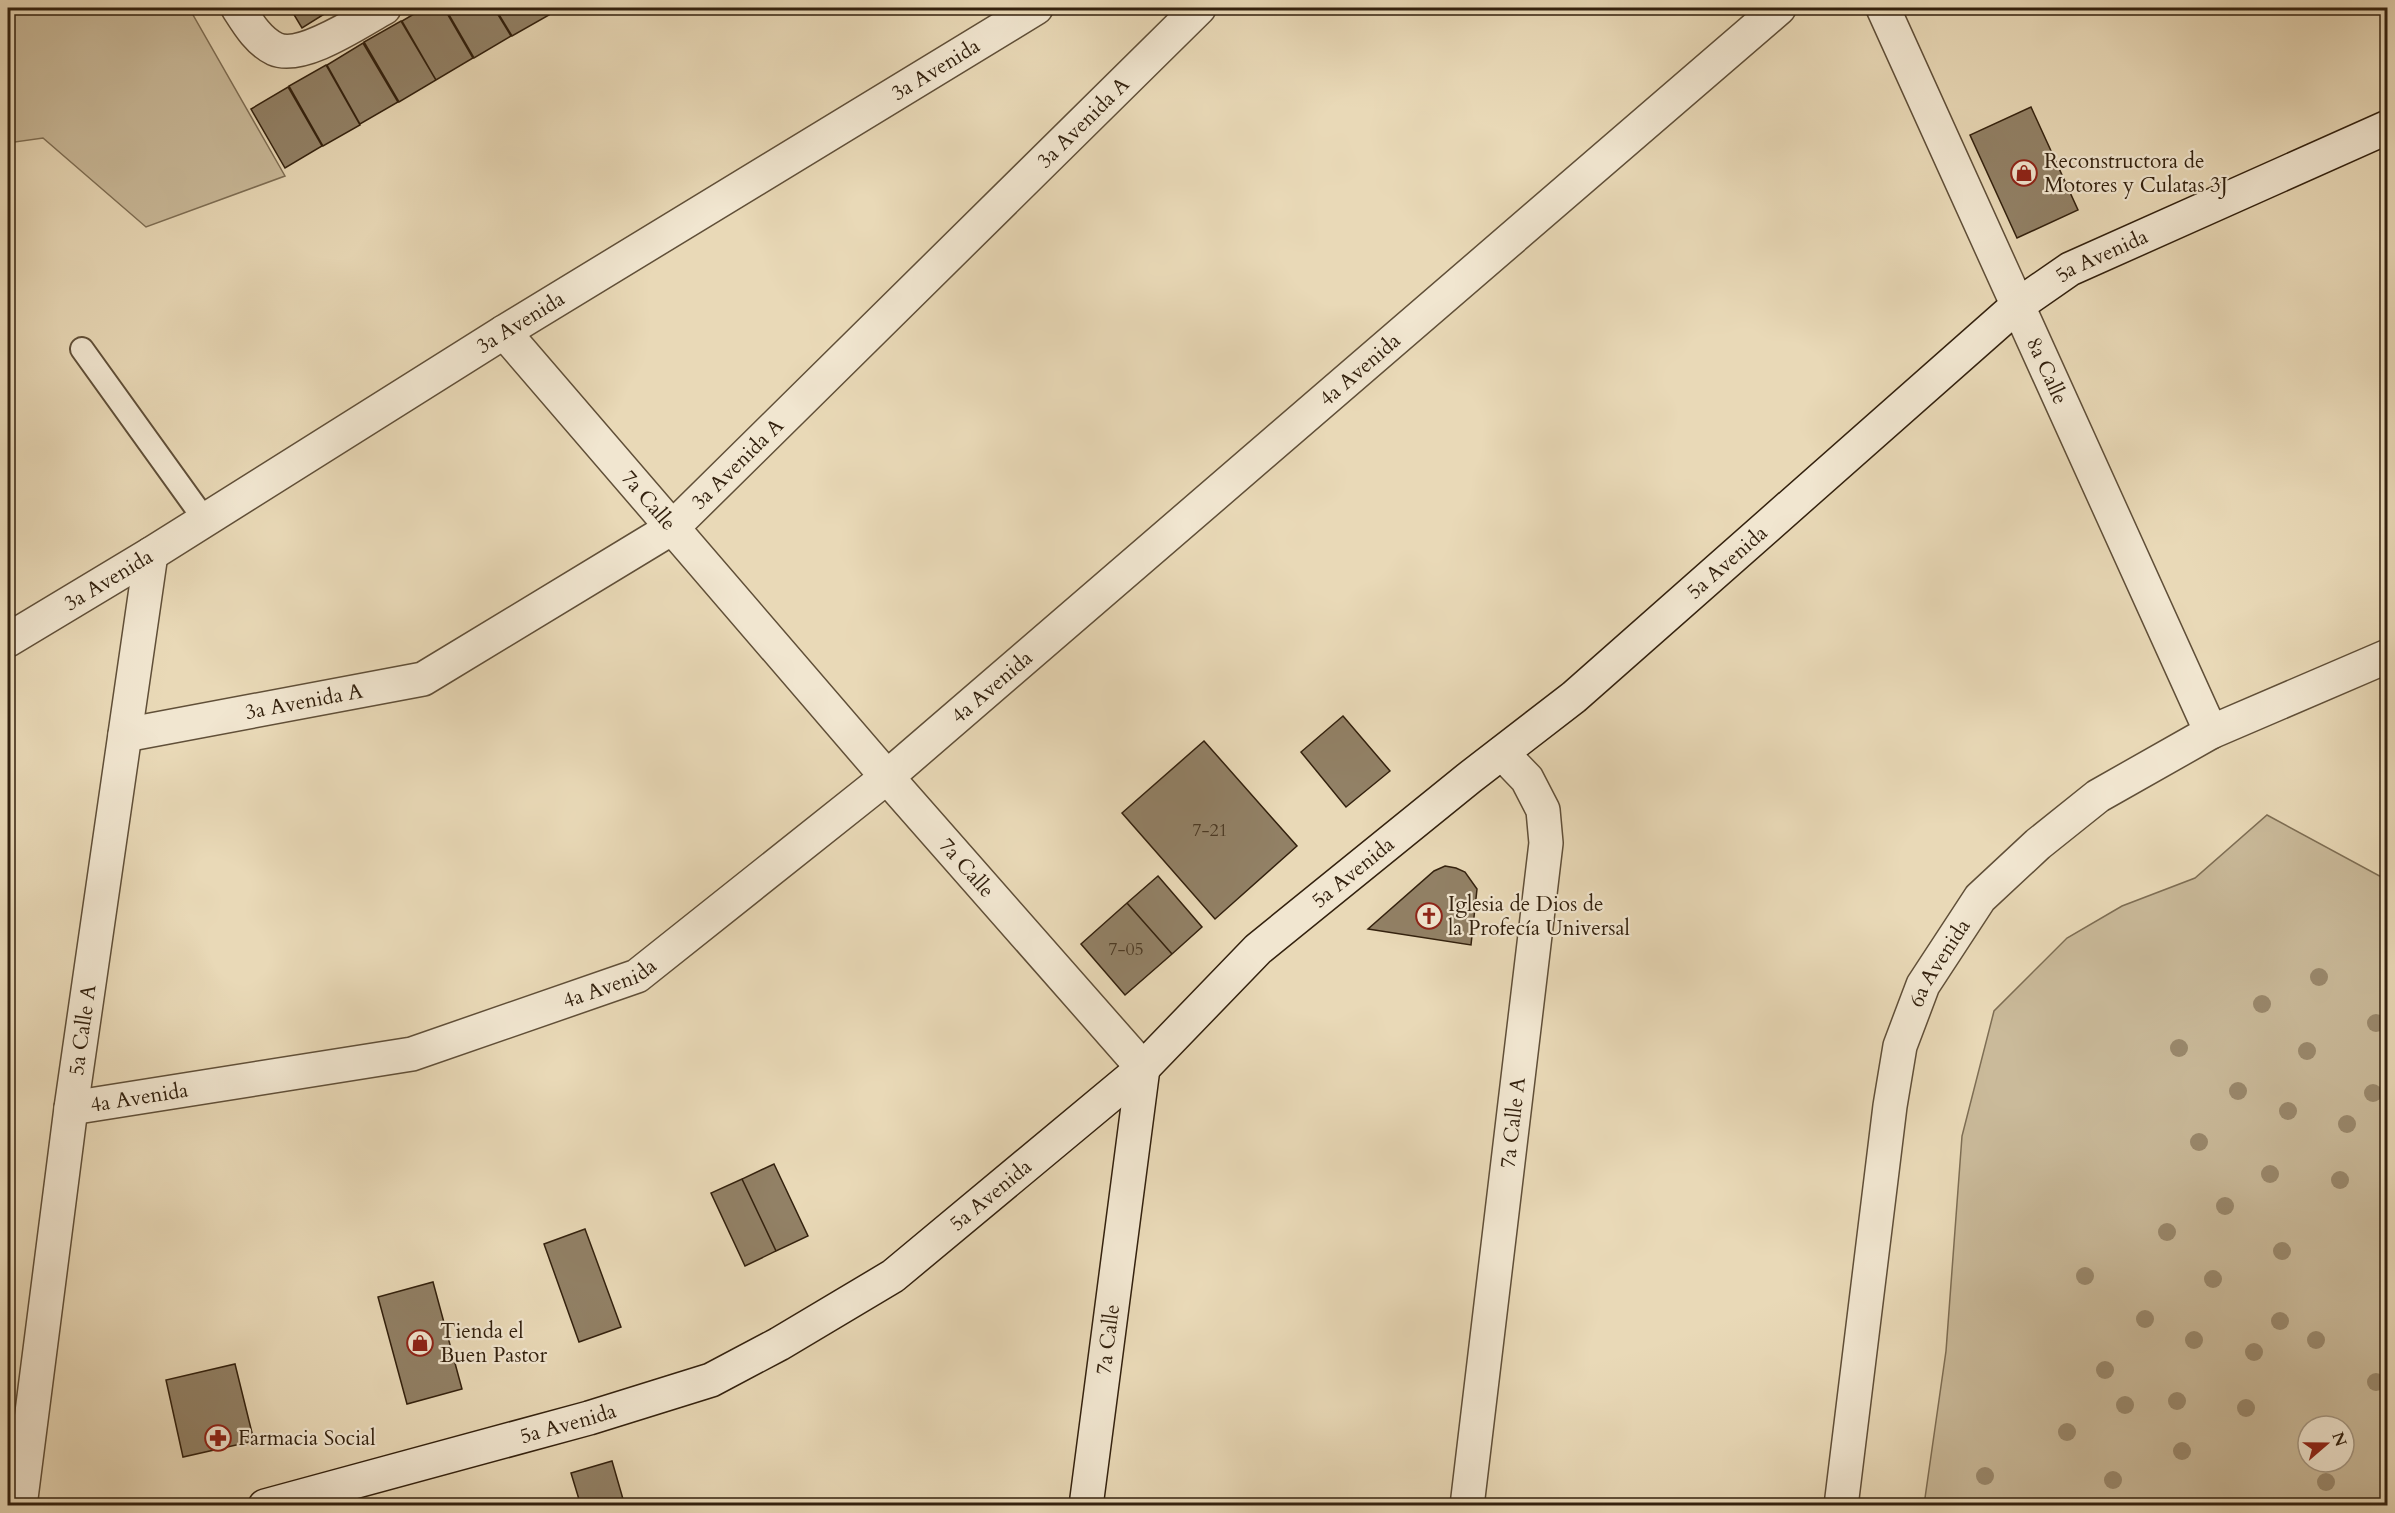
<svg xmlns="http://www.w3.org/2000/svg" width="2395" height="1513" viewBox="0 0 2395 1513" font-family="Cardo,serif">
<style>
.green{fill:#caba9a;stroke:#7e6e54;stroke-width:1.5;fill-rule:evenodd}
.building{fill:#928166;stroke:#33210e;stroke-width:1.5}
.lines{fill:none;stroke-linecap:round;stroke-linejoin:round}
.lane-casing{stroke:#604f38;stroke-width:26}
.street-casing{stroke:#604f38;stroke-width:36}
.secondary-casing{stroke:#33210e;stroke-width:36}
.lane{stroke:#f1e6d0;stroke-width:22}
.street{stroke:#f1e6d0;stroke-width:33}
.secondary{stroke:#f1e6d0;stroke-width:33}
.tree{fill:#9a896d}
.labels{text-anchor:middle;stroke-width:4.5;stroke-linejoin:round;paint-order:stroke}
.number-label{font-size:18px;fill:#4b3924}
.street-label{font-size:21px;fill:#33210e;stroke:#f1e6d0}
.poi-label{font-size:21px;fill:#33210e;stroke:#f1e6d0;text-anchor:start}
</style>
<rect width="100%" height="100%" fill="#e9d9b7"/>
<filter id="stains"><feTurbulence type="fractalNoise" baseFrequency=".00333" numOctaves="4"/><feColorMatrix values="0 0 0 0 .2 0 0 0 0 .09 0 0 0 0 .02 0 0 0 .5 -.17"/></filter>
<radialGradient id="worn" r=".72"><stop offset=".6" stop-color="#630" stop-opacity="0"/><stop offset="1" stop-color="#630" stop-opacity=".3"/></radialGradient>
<path class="green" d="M8 8H56L85 14 87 8H189L285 176 146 227 43 138 8 143Z
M2267 815 2387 880V1505H1924L1946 1351 1962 1136 1994 1011 2067 938 2122 906 2195 878ZM2308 1426H2344V1462H2308Z"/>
<path class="building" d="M290 8H334L302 28Z
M424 8H444L473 58 436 80 402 21Z
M445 8H494L511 36 474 58Z
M495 8H545L549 15 512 36Z
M401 21 436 80 399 102 364 42Z
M363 43 398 102 360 124 327 65Z
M326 65 360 125 323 146 289 86Z
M288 87 322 146 285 168 251 109Z
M2031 107 2078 210 2017 238 1970 135Z
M1343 716 1390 771 1346 807 1301 752Z
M1204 741 1297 846 1215 919 1122 813Z
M1445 866 1456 868 1465 872 1477 889 1471 945 1368 929 1434 871Z
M1158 876 1202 927 1172 954 1127 903Z
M1127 903 1172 954 1125 995 1081 944Z
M774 1164 808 1236 776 1251 742 1179Z
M742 1179 776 1251 745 1266 711 1193Z
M585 1229 621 1327 579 1342 544 1244Z
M433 1282 462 1389 407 1404 378 1297Z
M235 1364 254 1441 183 1457 166 1380Z
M612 1461 625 1506H581L571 1473Z"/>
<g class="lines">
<g class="lane-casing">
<path id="lane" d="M82 349 205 520"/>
</g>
<g class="street-casing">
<g id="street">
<path d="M238 8C247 22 258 41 275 49 302 61 360 21 384 8"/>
<path id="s1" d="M1883 8 2211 732"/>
<path id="s2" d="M504 332 887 777 1143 1068"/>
<path id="s3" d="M8 640 151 554 504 332 1036 8"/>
<path id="s4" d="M125 735 423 679 672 528 1199 8"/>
<path id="s5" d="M71 1108 412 1054 637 976 887 777 1779 8"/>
<path id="s6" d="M20 1506 71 1108 151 554"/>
<path id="s7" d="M1467 1506 1546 843 1543 810 1527 779 1502 753"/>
<path id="s8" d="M1841 1506 1890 1106 1900 1046 1923 985 1980 898 2038 844 2098 796 2211 732 2388 656"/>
</g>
</g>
<g class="secondary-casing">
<g id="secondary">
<path id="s9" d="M265 1506 589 1418 711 1380 779 1344 893 1276 1143 1068 1258 949 1469 778 1574 697 2018 305 2070 269 2388 127"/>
<path id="s10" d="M1086 1506 1143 1068"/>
</g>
</g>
<use href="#lane" class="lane"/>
<use href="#street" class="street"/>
<use href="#secondary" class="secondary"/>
</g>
<g class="tree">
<circle cx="2319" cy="977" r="9"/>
<circle cx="2262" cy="1004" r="9"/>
<circle cx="2376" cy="1023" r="9"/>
<circle cx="2179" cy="1048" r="9"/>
<circle cx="2307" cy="1051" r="9"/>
<circle cx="2238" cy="1091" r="9"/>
<circle cx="2373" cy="1093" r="9"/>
<circle cx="2288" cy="1111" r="9"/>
<circle cx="2347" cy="1124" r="9"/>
<circle cx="2199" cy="1142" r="9"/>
<circle cx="2270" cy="1174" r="9"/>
<circle cx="2340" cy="1180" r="9"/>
<circle cx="2225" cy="1206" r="9"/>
<circle cx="2167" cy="1232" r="9"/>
<circle cx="2282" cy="1251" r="9"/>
<circle cx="2085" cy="1276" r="9"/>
<circle cx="2213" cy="1279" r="9"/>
<circle cx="2145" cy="1319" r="9"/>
<circle cx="2280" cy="1321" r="9"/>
<circle cx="2194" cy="1340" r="9"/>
<circle cx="2316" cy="1340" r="9"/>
<circle cx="2254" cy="1352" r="9"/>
<circle cx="2105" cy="1370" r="9"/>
<circle cx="2376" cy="1382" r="9"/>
<circle cx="2177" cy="1401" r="9"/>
<circle cx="2125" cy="1405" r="9"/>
<circle cx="2246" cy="1408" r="9"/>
<circle cx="2067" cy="1432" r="9"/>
<circle cx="2182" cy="1451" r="9"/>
<circle cx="1985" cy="1476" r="9"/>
<circle cx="2113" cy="1480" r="9"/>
<circle cx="2326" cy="1482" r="9"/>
</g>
<defs>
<g id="shop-ring" transform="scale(1.35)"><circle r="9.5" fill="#f1e6d0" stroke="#8f2418" stroke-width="1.5"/><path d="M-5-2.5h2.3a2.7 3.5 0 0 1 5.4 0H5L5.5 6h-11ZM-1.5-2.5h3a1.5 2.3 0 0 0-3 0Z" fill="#8f2418"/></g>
<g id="church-ring" transform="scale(1.35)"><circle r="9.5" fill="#f1e6d0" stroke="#8f2418" stroke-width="1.5"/><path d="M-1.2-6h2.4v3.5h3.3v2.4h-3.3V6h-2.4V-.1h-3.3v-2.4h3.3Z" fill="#8f2418"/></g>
<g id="pharmacy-ring" transform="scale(1.35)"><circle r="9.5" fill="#f1e6d0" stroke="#8f2418" stroke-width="1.5"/><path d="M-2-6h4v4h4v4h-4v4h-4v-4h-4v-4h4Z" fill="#8f2418"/></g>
</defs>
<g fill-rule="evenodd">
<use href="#shop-ring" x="2024" y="173"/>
<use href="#church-ring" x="1429" y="916"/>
<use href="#shop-ring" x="420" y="1343"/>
<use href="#pharmacy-ring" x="218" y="1438"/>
</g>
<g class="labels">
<g class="number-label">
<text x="1210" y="836">7-21</text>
<text x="1126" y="955">7-05</text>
</g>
<g class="street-label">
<text dy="7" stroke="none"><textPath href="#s3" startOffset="1089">3a Avenida</textPath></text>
<text dy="7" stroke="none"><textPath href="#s4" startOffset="1172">3a Avenida A</textPath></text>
<text dy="7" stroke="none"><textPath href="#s9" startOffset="2258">5a Avenida</textPath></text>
<text dy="7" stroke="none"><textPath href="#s3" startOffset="603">3a Avenida</textPath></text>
<text dy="7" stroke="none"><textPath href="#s1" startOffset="398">8a Calle</textPath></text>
<text dy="7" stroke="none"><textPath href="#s5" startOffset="1527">4a Avenida</textPath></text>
<text dy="7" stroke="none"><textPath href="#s4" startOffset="686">3a Avenida A</textPath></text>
<text dy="7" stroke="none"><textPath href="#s2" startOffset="222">7a Calle</textPath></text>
<text dy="7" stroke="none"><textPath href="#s9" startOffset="1772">5a Avenida</textPath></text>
<text dy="7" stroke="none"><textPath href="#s3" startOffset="117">3a Avenida</textPath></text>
<text dy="7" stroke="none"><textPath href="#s5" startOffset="1041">4a Avenida</textPath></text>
<text dy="7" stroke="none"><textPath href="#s4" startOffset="182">3a Avenida A</textPath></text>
<text dy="7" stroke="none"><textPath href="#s2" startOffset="708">7a Calle</textPath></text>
<text dy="7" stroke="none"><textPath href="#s9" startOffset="1286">5a Avenida</textPath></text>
<text dy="7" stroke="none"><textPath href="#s8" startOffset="556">6a Avenida</textPath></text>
<text dy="7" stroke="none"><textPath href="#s5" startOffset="555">4a Avenida</textPath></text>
<text dy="7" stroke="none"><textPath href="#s6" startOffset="480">5a Calle A</textPath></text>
<text dy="7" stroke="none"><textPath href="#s5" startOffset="69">4a Avenida</textPath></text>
<text dy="7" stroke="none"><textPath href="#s7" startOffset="386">7a Calle A</textPath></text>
<text dy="7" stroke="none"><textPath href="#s9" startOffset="800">5a Avenida</textPath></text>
<text dy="7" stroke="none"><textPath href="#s10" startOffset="168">7a Calle</textPath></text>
<text dy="7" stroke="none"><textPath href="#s9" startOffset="314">5a Avenida</textPath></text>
</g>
<g class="poi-label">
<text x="2044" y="168">Reconstructora de<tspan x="2044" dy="24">Motores y Culatas 3J</tspan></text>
<text x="1448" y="911">Iglesia de Dios de<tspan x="1448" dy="24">la Profecía Universal</tspan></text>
<text x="440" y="1338">Tienda el<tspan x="440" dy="24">Buen Pastor</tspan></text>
<text x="238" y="1445">Farmacia Social</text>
</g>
</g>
<rect width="2395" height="1513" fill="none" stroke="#e9d9b7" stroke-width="30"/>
<rect x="9" y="9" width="2377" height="1495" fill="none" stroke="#33210e" stroke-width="3"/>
<rect x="15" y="15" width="2365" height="1483" fill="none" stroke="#33210e" stroke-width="1.5"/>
<g transform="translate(2326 1444) rotate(70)"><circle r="28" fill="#f1e6d0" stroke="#a59782" stroke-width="1.5"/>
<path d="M0-4.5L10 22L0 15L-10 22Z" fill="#8f2418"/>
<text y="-9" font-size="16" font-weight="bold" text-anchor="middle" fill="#33210e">N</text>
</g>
<rect width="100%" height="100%" filter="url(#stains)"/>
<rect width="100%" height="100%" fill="url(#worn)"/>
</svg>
